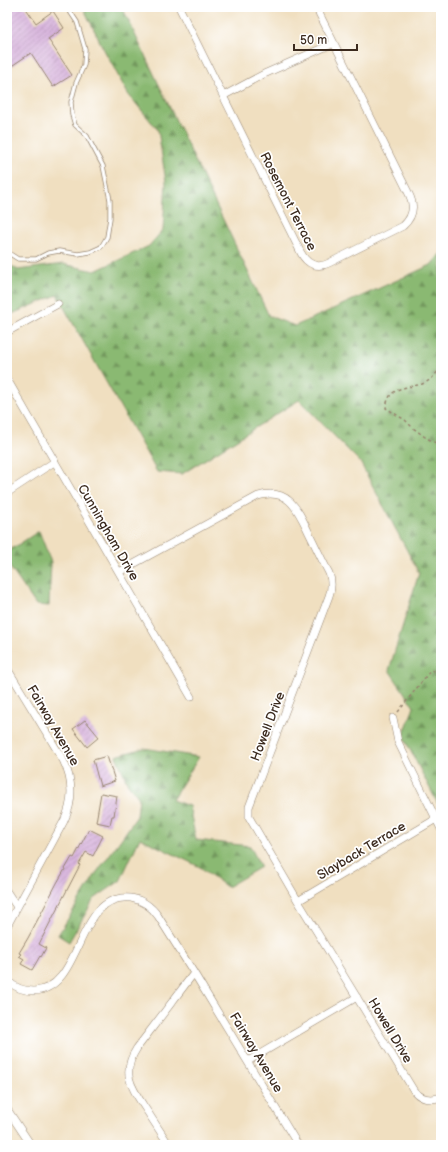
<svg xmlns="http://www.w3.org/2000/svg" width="448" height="1152" viewBox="0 0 448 1152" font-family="'Balsamiq Sans',sans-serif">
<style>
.forest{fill:url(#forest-firs);stroke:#627248}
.building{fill:url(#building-hatch)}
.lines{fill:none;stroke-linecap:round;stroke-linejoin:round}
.lane-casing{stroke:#96846f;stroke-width:5}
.street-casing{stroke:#96846f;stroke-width:8}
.path{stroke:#96846f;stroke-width:1.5;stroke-dasharray:3 3;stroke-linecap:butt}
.lane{stroke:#fff;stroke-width:3.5}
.street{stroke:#fff;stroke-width:7}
.labels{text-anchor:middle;stroke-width:3.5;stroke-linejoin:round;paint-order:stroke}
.street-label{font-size:13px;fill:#3b2a1e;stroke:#fff}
</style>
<defs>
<pattern id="forest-firs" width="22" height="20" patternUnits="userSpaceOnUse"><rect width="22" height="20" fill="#8ab972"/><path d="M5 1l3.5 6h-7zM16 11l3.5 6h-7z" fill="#72975d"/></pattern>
<pattern id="building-hatch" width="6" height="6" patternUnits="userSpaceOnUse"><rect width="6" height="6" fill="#d6b0db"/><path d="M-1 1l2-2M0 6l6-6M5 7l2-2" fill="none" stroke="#af8fb1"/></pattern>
</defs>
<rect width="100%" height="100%" fill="#fff"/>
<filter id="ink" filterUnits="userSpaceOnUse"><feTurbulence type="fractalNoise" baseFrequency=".025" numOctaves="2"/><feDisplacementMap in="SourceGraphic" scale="8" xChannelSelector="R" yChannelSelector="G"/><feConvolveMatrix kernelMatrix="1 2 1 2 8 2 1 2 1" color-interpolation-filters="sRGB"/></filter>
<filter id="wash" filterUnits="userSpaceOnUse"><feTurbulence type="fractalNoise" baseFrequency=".012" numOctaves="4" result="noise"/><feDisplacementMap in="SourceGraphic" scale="16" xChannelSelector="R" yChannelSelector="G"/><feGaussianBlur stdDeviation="0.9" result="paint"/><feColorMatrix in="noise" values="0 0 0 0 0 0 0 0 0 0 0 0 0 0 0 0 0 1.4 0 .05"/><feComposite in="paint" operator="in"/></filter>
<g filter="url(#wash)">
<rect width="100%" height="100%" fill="#f0dfc0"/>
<path class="forest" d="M83 7H122L269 316 295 326 431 265 441 253V810L403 736 414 707 389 670 419 573 360 462 299 400 182 474 157 472 57 295 7 316V263L18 270 63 264 95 271 149 246 163 230 166 182 158 130 128 94 102 46Z
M39 531 51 562 49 606 36 605 7 563V552Z
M144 748 199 757 172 800 189 806 196 840 250 846 261 867 227 887 200 867 140 838 120 881 94 899 69 942 58 935 97 872 124 835 137 816 139 798 128 784 116 756Z"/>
<g id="blocks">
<path class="building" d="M7 7H25L36 23 53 11 64 28 48 39 72 75 53 87 31 53 7 69Z
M85 720 99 737 87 747 73 729Z
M107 756 115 781 100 786 93 760Z
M101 793 117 796 114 816H112L110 825 96 822Z
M89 829 103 836 93 856 86 852 79 864 80 865 39 944 46 948 41 957 40 956 32 970 21 964 24 959 19 956 21 954 19 953 28 938 57 883 72 857 74 858Z"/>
</g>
</g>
<g filter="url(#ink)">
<use href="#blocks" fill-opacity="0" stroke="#96846f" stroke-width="1"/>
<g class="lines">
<g class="lane-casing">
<path id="lane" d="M7 252 18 259H36L48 253 59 251 78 254 90 252 101 247 107 237 110 218V200L103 166 87 136 75 125 72 115 71 102 76 83 84 65 85 49 77 22 67 7"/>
</g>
<g class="street-casing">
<path id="street" d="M179 7 301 253C307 264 317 269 329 263L403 226C413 217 415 206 409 194L316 7
M223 96 264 74 334 43
M7 332 58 304
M7 379 191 697
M7 493 54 462
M119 572 258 496C289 487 298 510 309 533 316 547 322 560 329 573 332 581 332 588 329 596L249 807V817L298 901 414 1091C421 1099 430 1101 441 1097
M7 668 63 760C73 780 74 800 64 821L7 926
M393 718 398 742 441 829
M7 892 17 907
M298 901 436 819
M7 980C14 987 24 991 34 991 84 989 75 892 131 898 143 900 151 906 158 916L194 973 298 1145
M248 1061 357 997
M7 1109 31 1145
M169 1145C162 1134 154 1122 147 1111 132 1088 120 1074 137 1048L194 973"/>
</g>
<path class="path" d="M441 367C436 374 431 381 422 384 406 389 389 385 386 408L405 420 413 428 425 437 441 446
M398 712 431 670 441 673"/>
<use href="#lane" class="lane"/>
<use href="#street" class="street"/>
</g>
</g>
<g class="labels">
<g class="street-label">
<text transform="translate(289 201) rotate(63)" y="5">Rosemont Terrace</text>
<text transform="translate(109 532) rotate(60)" y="5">Cunningham Drive</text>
<text transform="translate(54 725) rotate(60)" y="5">Fairway Avenue</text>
<text transform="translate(267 726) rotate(-69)" y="5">Howell Drive</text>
<text transform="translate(361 850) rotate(-31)" y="5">Slayback Terrace</text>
<text transform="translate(391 1030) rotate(59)" y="5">Howell Drive</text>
<text transform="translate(257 1052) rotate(59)" y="5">Fairway Avenue</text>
</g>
</g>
<rect width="448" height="1152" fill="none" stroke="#fff" stroke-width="24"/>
<path d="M294 44v6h63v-6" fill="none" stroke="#3b2a1e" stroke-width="2"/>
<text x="300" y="44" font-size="12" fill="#3b2a1e" stroke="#ffffff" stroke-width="3" paint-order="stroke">50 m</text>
</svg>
